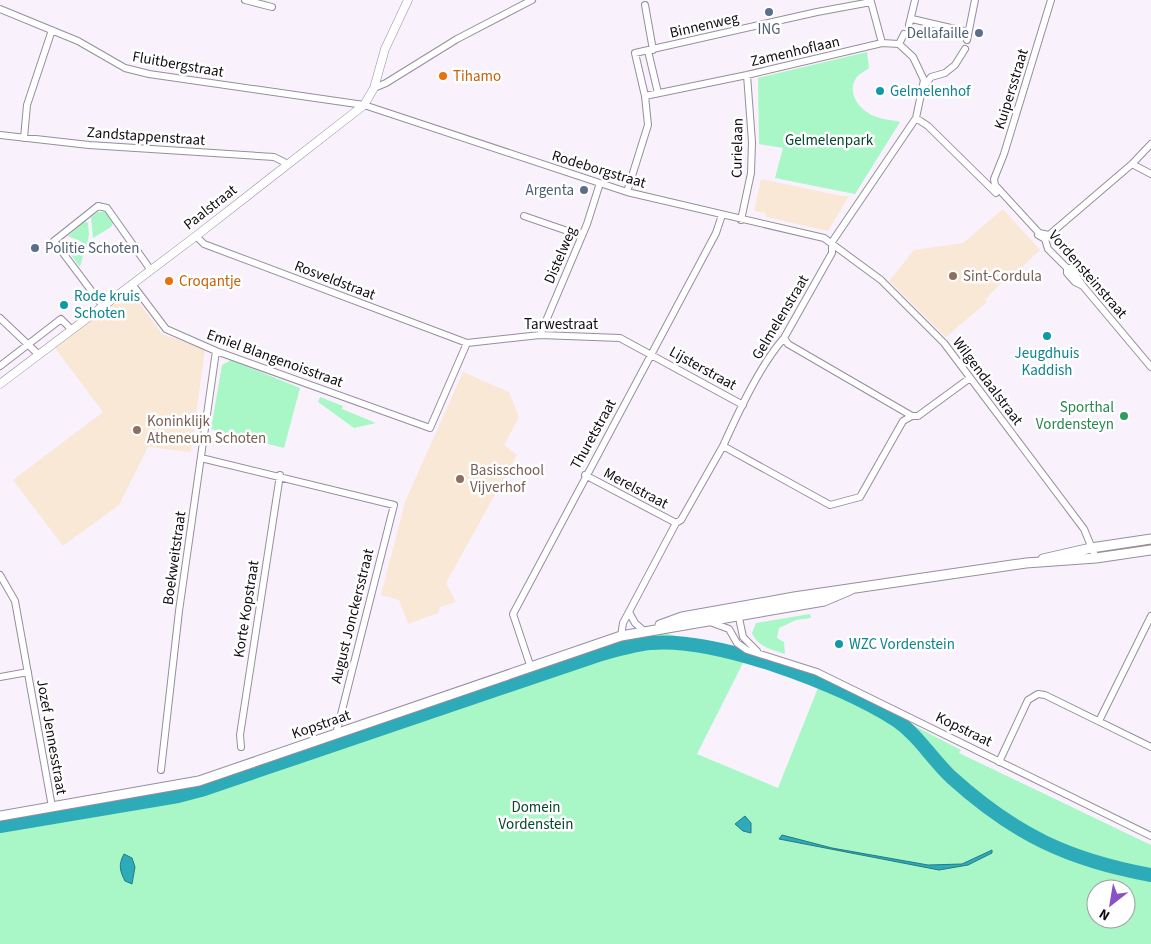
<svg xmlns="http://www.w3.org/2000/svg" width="1151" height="944" viewBox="0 0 1151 944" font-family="'Source Sans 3',sans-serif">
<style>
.education{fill:#f9e8d6}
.green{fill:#a9f6c7;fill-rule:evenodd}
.water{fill:#2eabb9;stroke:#257b87}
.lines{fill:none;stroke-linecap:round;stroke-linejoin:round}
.river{stroke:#2eabb9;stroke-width:14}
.minor-casing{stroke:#978d9e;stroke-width:8}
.tertiary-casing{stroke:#978d9e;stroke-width:9}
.secondary-casing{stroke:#978d9e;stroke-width:11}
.minor{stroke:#fff;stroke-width:6}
.tertiary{stroke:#fff;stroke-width:8}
.secondary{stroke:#fff;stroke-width:9}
.service-dot{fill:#5c6f8a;stroke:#fff;stroke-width:2}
.food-dot{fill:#e8710a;stroke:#fff;stroke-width:2}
.culture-dot{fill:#0f9aa8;stroke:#fff;stroke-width:2}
.education-dot{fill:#8d6e63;stroke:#fff;stroke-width:2}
.leisure-dot{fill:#2e9e5b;stroke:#fff;stroke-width:2}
.labels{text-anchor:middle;stroke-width:5;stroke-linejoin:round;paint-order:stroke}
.street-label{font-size:15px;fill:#0f0c12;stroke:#fff}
.service-label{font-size:15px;fill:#4e5e75;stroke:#fff;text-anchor:end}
.food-label{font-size:15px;fill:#c56008;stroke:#fff;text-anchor:start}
.culture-label{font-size:15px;fill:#0d838f;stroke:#fff;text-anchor:start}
.park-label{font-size:15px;fill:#044729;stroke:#fff}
.education-label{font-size:15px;fill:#785e54;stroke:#fff;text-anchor:start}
.leisure-label{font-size:15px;fill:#27864d;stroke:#fff;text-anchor:end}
</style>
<rect width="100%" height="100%" fill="#f9f2fd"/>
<path class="education" d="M761 179 842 196H849L828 231 766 217V213L754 211Z
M1003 209 1040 250 1006 282 1004 280 985 300 987 302 946 337 889 281 914 250 963 243Z
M130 290 162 334 205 349 191 452 148 447 119 505 63 546 13 480 103 412 55 348Z
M463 372 509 392 519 417 504 445 517 455 446 583 456 602 440 607 438 613 408 624 399 600 381 595 405 502Z"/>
<path class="green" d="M867 52 869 68C865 71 859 74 856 78 846 94 861 112 877 117 884 120 893 120 900 122L855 194 775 178 783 148 759 144 758 78Z
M98 212H106L114 222 111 227 93 238 91 217Z
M85 221 88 223 89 234 87 247 80 241 68 236Z
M65 240 73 241 84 252 80 267 63 244Z
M231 360 300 388 284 448 211 429 222 365Z
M320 397 343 406 342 409 376 423 354 428 318 402Z
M810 614 811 618 796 620 779 628 777 638 784 642 785 654C771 649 758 647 752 633L756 623Z
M663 632 745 659 697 754 778 788 822 678 961 750 959 753 1151 845V944H0V826L177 794 485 689ZM1096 889H1126V919H1096Z"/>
<path class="water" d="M745 816 751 823V833L743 831 735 824Z
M782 835 832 848 928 865 962 864 992 850V853L968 865 939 870 779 839Z
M124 854 132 858 135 867 132 884 125 881C120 871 118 865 124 854Z"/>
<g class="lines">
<path class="river" d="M0 826 178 796 201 790 598 655C615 650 632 645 650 643 716 637 840 684 896 720 918 735 932 759 951 777 1014 834 1068 860 1151 875"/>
<g class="minor-casing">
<path id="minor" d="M245 0 272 7
M1051 0 1004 154 994 179 995 185 1039 233 1049 235 1132 164 1151 144
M645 5 653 50
M0 9 78 41 125 68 149 74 364 105 627 192 824 238 881 280 944 343 1084 529 1096 558
M912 19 968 32
M909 25 915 0
M967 40 975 0
M899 44 904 34
M648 51 658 93
M374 88 386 83 457 39 532 0
M923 88 931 77 945 73 955 65 965 49
M916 118 928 126 996 193
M0 135 89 145 274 157 288 164
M24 138 27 105 52 30
M1132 164 1151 174
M627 192 648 125 645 96 635 53 817 12 871 2 882 43
M524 216 582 236
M741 220 751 173 752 142 747 75
M1038 235 1045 239 1048 249 1067 268V273L1075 282 1083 286 1151 367
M196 236 204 244 467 343
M1067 268H1071L1083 286
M132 284 166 329 216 351 430 428 467 343
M102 305 54 241 98 206 107 208 150 269
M0 318 39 355
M540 335 587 224 600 183
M784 338 788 344 912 416
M467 343 540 335 620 338 743 405
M0 366 61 319 71 329
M723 446 830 505 860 497 903 421 912 416H918L970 378
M201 458 394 505 336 734
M585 475 676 523
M0 575 15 601 52 807
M629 612 635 623 644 631
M738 613 743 637 757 651
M710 622 729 629 737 643 747 650 817 672 1151 836
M621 636 623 623 676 523 681 520 723 446C738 413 760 365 784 338L828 260 832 253V242L916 118 924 80 913 57 899 44 882 43 747 75 645 96
M531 668 513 614 716 233 722 215
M0 677 28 672
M1099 721 1151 616
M241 747 240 735 280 475
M999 762 1028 700 1038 694 1045 695 1151 747
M161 770 179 611 216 351"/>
</g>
<g class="tertiary-casing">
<path id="tertiary" d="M0 384 196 236 364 105 374 88 385 49 408 0"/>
</g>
<g class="secondary-casing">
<path id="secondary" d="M1043 559 1091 548 1151 539
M660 625 682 617 794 597 1026 563 1096 558 1151 550
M0 816 199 781 621 636 824 601 850 590"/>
</g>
<use href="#minor" class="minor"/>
<use href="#tertiary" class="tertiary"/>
<use href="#secondary" class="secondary"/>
</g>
<g class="service-dot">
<circle cx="769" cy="12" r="5"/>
<circle cx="979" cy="33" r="5"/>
<circle cx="584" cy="190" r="5"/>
<circle cx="35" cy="248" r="5"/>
</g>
<g class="food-dot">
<circle cx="443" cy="76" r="5"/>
<circle cx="169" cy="281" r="5"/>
</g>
<g class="culture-dot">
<circle cx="880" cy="91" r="5"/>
<circle cx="64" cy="305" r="5"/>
<circle cx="1047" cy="336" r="5"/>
<circle cx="839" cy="644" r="5"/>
</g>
<g class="education-dot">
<circle cx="953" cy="276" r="5"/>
<circle cx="137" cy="430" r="5"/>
<circle cx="460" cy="479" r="5"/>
</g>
<circle class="leisure-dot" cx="1124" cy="416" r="5"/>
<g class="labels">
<g class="street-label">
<text transform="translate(704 25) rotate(-13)" y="5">Binnenweg</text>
<text transform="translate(795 51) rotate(-13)" y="5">Zamenhoflaan</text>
<text transform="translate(178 64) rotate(10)" y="5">Fluitbergstraat</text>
<text transform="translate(1011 89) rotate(-73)" y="5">Kuipersstraat</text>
<text transform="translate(146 136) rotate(4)" y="5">Zandstappenstraat</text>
<text transform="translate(737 148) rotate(-89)" y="5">Curielaan</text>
<text transform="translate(599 169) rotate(17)" y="5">Rodeborgstraat</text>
<text transform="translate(210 207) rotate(-38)" y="5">Paalstraat</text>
<text transform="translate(560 255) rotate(-67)" y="5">Distelweg</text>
<text transform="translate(1088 274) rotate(49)" y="5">Vordensteinstraat</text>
<text transform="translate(335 280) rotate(21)" y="5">Rosveldstraat</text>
<text transform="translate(780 317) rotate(-59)" y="5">Gelmelenstraat</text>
<text x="561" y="329">Tarwestraat</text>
<text transform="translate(275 358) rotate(20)" y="5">Emiel Blangenoisstraat</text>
<text transform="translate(703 368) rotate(29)" y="5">Lijsterstraat</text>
<text transform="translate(988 381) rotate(53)" y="5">Wilgendaalstraat</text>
<text transform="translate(593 434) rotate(-61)" y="5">Thuretstraat</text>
<text transform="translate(636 488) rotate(28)" y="5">Merelstraat</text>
<text transform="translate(174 558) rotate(-82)" y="5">Boekweitstraat</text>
<text transform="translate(246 609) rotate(-81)" y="5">Korte Kopstraat</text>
<text transform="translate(352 616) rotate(-76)" y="5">August Jonckersstraat</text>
<text transform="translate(321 724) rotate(-19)" y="5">Kopstraat</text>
<text transform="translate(964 729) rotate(26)" y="5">Kopstraat</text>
<text transform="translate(52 737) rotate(80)" y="5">Jozef Jennesstraat</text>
</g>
<g class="service-label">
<text x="769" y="34" text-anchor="middle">ING</text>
<text x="969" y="38">Dellafaille</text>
<text x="574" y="195">Argenta</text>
<text x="45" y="253" text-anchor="start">Politie Schoten</text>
</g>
<g class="food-label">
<text x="453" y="81">Tihamo</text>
<text x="179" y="286">Croqantje</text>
</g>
<g class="culture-label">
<text x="890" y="96">Gelmelenhof</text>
<text x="74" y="301">Rode kruis<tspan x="74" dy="17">Schoten</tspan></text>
<text x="1047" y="358" text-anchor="middle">Jeugdhuis<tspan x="1047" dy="17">Kaddish</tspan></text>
<text x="849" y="649">WZC Vordenstein</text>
</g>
<g class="park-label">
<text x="829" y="145">Gelmelenpark</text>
<text x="536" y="812">Domein<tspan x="536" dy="17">Vordenstein</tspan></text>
</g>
<g class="education-label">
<text x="963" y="281">Sint-Cordula</text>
<text x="147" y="426">Koninklijk<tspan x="147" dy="17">Atheneum Schoten</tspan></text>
<text x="470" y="475">Basisschool<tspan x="470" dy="17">Vijverhof</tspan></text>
</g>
<g class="leisure-label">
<text x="1114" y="412">Sporthal<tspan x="1114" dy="17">Vordensteyn</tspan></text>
</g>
</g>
<g transform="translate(1111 904) rotate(211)"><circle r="24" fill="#ffffff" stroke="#9f9ea0"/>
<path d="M0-4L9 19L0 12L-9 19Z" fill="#8a50c6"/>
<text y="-8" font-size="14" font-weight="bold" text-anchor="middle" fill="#0f0c12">N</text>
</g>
</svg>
